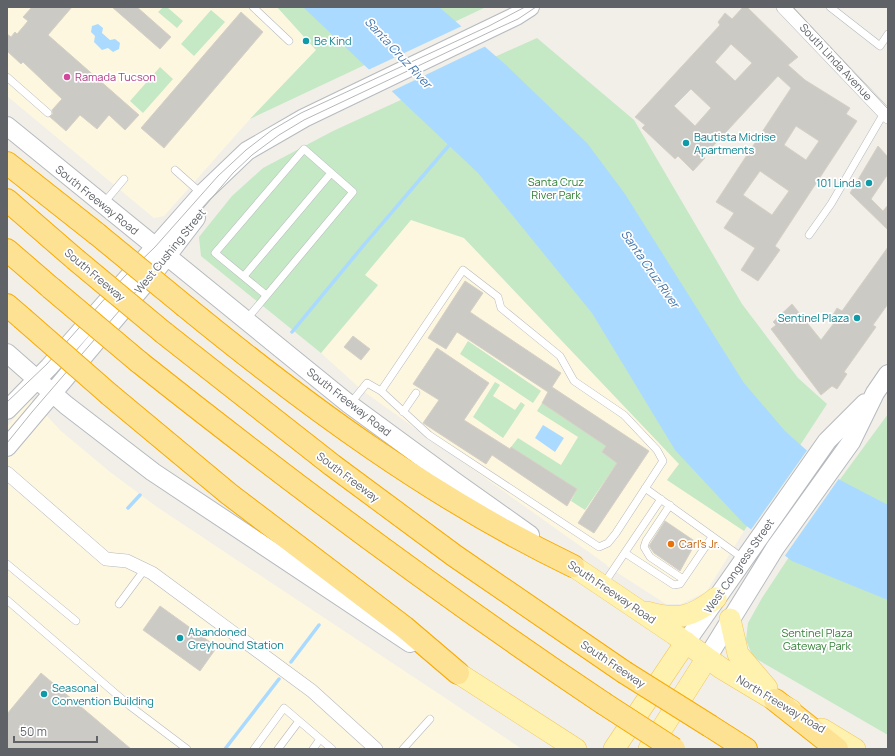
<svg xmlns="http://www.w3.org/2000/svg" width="895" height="756" viewBox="0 0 895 756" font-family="Manrope,sans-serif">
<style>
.commercial{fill:#fef7e0}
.green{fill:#c5e8c5}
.water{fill:#aadaff}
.pier{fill:#f1efe8}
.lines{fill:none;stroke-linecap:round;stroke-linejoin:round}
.stream{stroke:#aadaff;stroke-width:3.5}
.building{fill:#cccac5;stroke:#d6d1c6;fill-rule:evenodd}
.lane-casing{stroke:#b5b8bc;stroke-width:8}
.street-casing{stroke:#b5b8bc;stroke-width:14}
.secondary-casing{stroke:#b6babf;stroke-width:20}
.primary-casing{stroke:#f2c960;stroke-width:22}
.highway-casing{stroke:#f9ab00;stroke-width:24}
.lane{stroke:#fff;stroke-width:7}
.street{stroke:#fff;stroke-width:13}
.secondary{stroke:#fff;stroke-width:18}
.primary{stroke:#fff2af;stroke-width:21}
.highway{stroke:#fde293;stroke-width:22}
.tram{stroke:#b6b7b8;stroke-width:1}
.highway-bridge-casing{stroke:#f9ab00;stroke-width:24;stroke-linecap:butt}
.highway-bridge{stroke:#fde293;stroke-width:22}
.culture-dot{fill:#0f9aa8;stroke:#fff;stroke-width:1.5}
.hotel-dot{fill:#d1479c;stroke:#fff;stroke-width:1.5}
.food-dot{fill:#e8710a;stroke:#fff;stroke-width:1.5}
.labels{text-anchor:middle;stroke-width:3.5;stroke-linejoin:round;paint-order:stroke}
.culture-label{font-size:11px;fill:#0d838f;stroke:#fff;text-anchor:start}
.street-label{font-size:11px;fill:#5f6368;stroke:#fff}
.hotel-label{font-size:11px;fill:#b23c85;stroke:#fff;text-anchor:start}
.park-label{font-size:11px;fill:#348238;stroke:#fff}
.food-label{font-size:11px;fill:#c56008;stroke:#fff;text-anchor:start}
.water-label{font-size:12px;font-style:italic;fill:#4174aa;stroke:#fff}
</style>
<rect width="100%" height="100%" fill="#f1efe8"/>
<path class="commercial" d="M7 7H277L316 50 250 119 164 216 154 218 7 96Z
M411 219 464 238 679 464 667 480 744 531 706 592 681 604H666L607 566V565L363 391 321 353 378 286 362 273Z
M30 398 61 431 110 472 157 507 522 749H7V427Z"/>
<path class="green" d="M163 7H167L183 21 177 28 158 12Z
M277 7H486L450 24 488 60 537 38 634 120 742 304 798 378 827 404 744 531 667 480 679 464 464 238 411 220 365 275 378 285 321 353 201 256 199 237 232 196 263 168 333 131 462 72 371 62 250 119 316 50Z
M211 10 225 22 194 56 181 44Z
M160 67 173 79 143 113 130 101Z
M468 341 541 391 533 403 460 354Z
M495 382 500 385 493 396 515 410 521 402 525 405 503 438 473 417Z
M542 403 606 446 602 452 617 463 585 510 571 501 577 489 511 447 518 438 561 465 578 437 537 411Z
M888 414V735L753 657 746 640 748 623 762 598 841 478Z"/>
<path class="water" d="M303 7H439L506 65 587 143 625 194 744 383 785 431 840 480 888 505V600L792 561 744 524 675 450 592 313 478 173Z
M98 24 103 28 102 33 110 40 115 39 120 43 119 49 113 52 108 48 102 50 94 42 95 36 91 32 92 26Z
M543 425 564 438 555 452 535 438Z"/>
<path class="pier" d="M462 26 486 46 390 92 368 70Z
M808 449 840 477 784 557 750 531Z"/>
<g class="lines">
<path class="stream" d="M292 332 363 246 451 143
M128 508 140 495
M291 662 319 625
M225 749 279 679"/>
</g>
<path class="building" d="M32 7H72L48 35 139 115 125 130 109 115 97 129 80 115 66 131 50 117 53 114 52 110 62 99 23 62 21 64 7 51V34L11 37 15 32 17 34 28 21 23 17Z
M112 7H137L171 37 160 49Z
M743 7H747L798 57 788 65 805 80 850 108 846 114 857 121 775 246 780 250 758 281 741 270 755 248 724 228 734 213 716 202 791 88 778 76 703 157 705 158 693 171 678 156 675 159 642 128 645 125 635 117 720 25 718 22 725 13 732 19ZM731 44 752 63 735 81 715 62ZM691 89 711 108 695 126 674 106ZM796 126 819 141 806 160 784 145ZM760 171 789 191 772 215 743 195Z
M241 12 263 32 164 148 141 128Z
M878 146 888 157V174L871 199 883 211 888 205V230L850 193Z
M888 247V304L873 325 876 327 844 372 847 374 837 389 832 386 821 395 771 329 776 325 773 322 792 304 821 340 834 323 830 320 837 308 842 311Z
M465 281 483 293 470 312 561 373 552 387 649 451 594 533 578 523 617 463 602 452 606 446 542 403 548 392 457 332 446 349 428 338Z
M353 336 370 349 361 360 344 347Z
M437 348 489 383 464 420 510 449 511 447 577 489 567 506 492 455 486 464 423 423 439 400 413 384Z
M665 521 696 542 680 571 654 553 649 546Z
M160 606 217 647 200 671 143 630Z
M41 673 131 749H7V714Z"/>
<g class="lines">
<g class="lane-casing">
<path id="lane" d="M253 7 289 41
M830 7 880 46 888 34
M7 77 48 113
M175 170 202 194
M103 204 124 179
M809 235 831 204 884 113
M244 276 331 173
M246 320 353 192 304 149 215 253 266 295
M350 404 367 383 381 391 429 435 599 547 608 543 616 533 663 461 657 450 624 415 574 381 560 356 501 308 498 297 463 270 381 391
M403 412 416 393
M645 488 744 559
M670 505 646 541 644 547 650 557 683 579
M625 553 674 585 680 584 712 537
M7 564 76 621
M603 585 661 499
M7 600 130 706 187 749
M119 604 145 569
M254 749 284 708 332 749
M278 749 299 721
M313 749 320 739
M403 749 430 719"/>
</g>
<g class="street-casing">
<path id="street" d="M783 7 888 117
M7 473 106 559 127 561 152 573 312 691 376 749"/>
</g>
<g class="secondary-casing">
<path id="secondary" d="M7 126 349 404 454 481 530 535
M7 353 66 405 153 472 410 643
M7 410 49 367 202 194 247 151 304 118 516 16 530 7
M7 447 153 274 196 218
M686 642 827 441 865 403
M707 658 775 548 851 442 875 393 888 374"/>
</g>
<g class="primary-casing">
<path id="primary" d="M573 566 674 634 721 668 791 710
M647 612C678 621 692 617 716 598
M730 619 738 654 767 688
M458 673 576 749
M822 729 855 749
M614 749 686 642
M649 749 707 658"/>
</g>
<g class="highway-casing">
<path id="highway" d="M7 163 97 234
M7 200 75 259
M7 250 51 288
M7 305 22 318
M186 307C307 406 432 498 573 566
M164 333 332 465 455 556 624 672
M139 362C290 482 443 596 603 703
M110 395 229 494 404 627 458 673
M775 700 837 749
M710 726 746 749"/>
</g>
<use href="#lane" class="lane"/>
<use href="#street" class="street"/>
<use href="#secondary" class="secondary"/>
<use href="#primary" class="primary"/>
<use href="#highway" class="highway"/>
<path class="tram" d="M793 7 888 109
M7 402 47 364 124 277 155 247 218 176 246 150 272 130 301 113 489 26 525 7
M7 443 32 412 157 267 188 226 233 173 252 155 279 135 304 120 494 30 518 19 536 7"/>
<g class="highway-bridge-casing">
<path id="highway-bridge" d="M97 234 186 307
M75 259 164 333
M51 288 139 362
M22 318 110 395
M624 672 710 726
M603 703 674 749"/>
</g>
<use href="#highway-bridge" class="highway-bridge"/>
</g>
<g class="culture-dot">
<circle cx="306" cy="41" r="4"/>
<circle cx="686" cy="143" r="4"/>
<circle cx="869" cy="183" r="4"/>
<circle cx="857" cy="318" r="4"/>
<circle cx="180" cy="638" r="4"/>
<circle cx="44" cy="694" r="4"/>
</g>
<circle class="hotel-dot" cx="67" cy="77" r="4"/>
<circle class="food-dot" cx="671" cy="544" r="4"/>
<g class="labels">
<g class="culture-label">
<text x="314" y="45">Be Kind</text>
<text x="694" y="141">Bautista Midrise<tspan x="694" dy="13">Apartments</tspan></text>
<text x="861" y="187" text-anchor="end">101 Linda</text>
<text x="849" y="322" text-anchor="end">Sentinel Plaza</text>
<text x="188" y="636">Abandoned<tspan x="188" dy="13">Greyhound Station</tspan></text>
<text x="52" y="692">Seasonal<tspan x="52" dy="13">Convention Building</tspan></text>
</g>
<g class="street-label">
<text transform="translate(836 62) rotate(47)" y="4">South Linda Avenue</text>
<text transform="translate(97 200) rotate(39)" y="4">South Freeway Road</text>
<text transform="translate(170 251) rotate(-51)" y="4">West Cushing Street</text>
<text transform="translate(95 275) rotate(40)" y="4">South Freeway</text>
<text transform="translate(349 402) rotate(38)" y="4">South Freeway Road</text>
<text transform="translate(348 477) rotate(37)" y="4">South Freeway</text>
<text transform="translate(739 566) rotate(-55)" y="4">West Congress Street</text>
<text transform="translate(612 592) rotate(34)" y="4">South Freeway Road</text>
<text transform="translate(613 664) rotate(34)" y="4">South Freeway</text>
<text transform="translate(781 704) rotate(31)" y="4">North Freeway Road</text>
</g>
<g class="hotel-label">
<text x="75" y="81">Ramada Tucson</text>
</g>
<g class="park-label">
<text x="556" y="186">Santa Cruz<tspan x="556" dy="13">River Park</tspan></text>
<text x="817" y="637">Sentinel Plaza<tspan x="817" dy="13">Gateway Park</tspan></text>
</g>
<g class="food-label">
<text x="679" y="548">Carl's Jr.</text>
</g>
<g class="water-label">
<text transform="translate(398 53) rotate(47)" y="4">Santa Cruz River</text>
<text transform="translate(650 269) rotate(55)" y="4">Santa Cruz River</text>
</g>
</g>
<rect width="895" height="756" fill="none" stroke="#5f6368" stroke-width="16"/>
<path d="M14 736v6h83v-6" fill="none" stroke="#5f6368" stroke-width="2"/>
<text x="20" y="736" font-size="12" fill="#5f6368" stroke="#ffffff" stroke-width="3" paint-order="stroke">50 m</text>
</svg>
